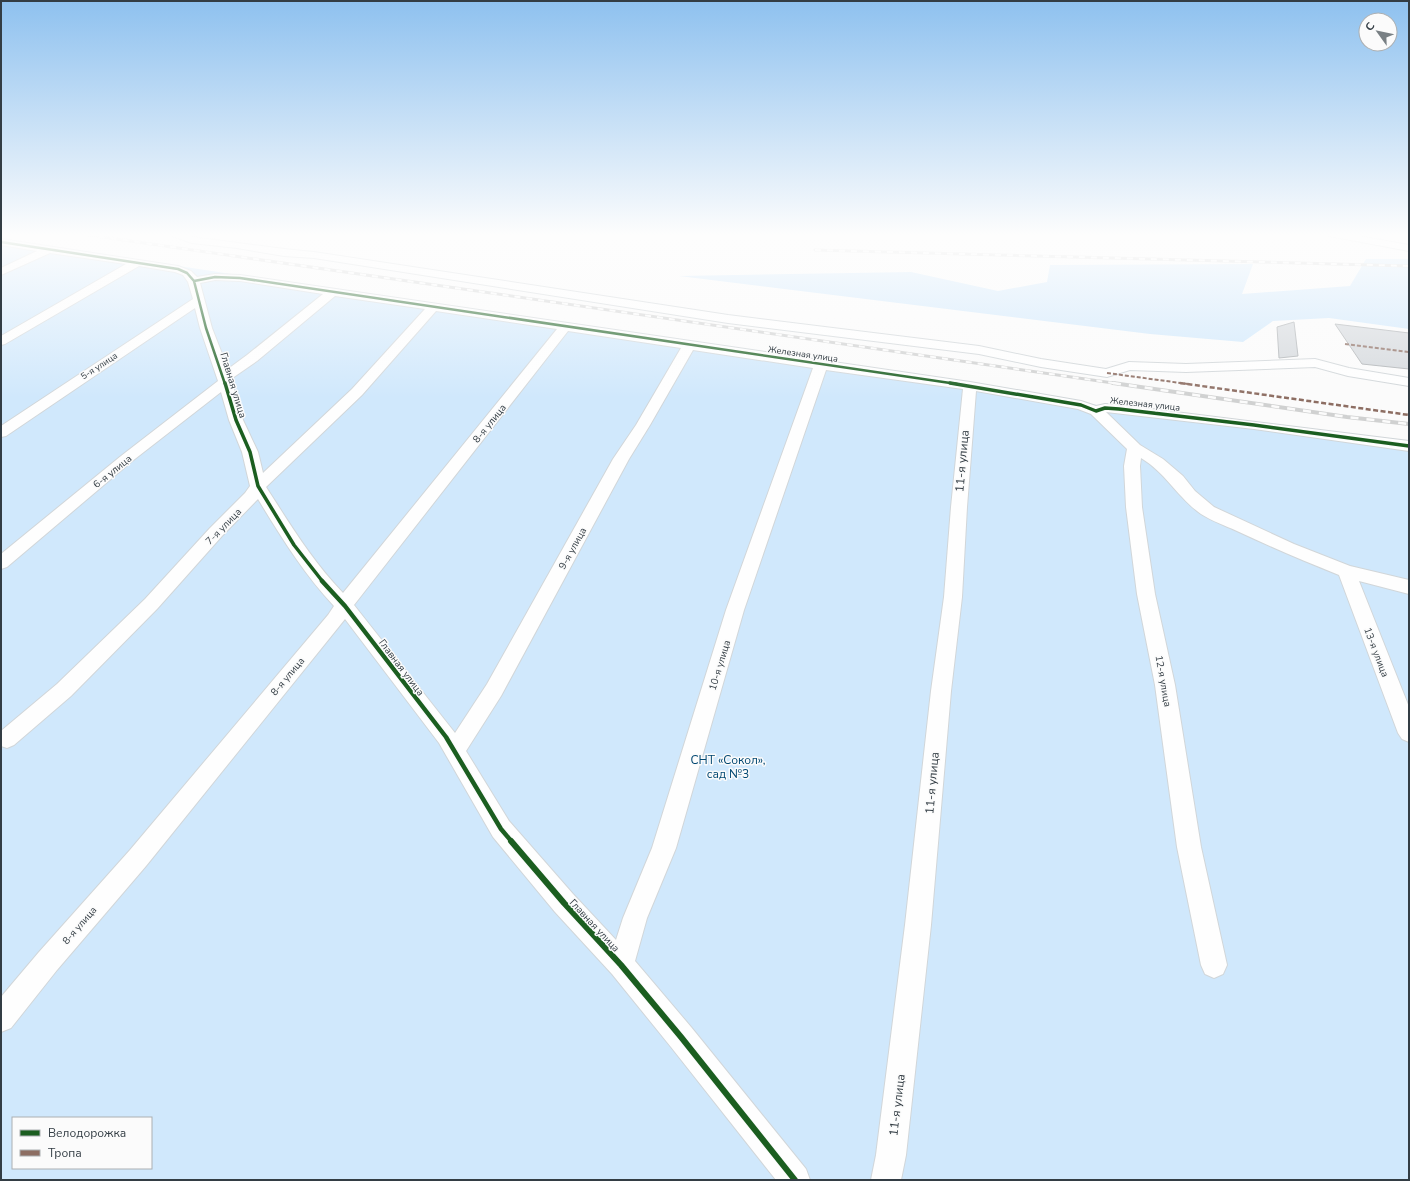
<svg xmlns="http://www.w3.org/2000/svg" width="1410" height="1181" viewBox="0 0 1410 1181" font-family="'Nunito Sans',sans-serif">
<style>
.green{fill:#d0e8fc;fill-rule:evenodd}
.building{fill:#d5d9dd;stroke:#afb3b6}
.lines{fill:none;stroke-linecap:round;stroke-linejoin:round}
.minor-casing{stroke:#d1d6d9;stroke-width:2}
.minor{fill:#fefefe;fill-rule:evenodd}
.rail-far1-casing{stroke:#d0d1d1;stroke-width:3}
.rail-casing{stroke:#d0d1d1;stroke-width:4}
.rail-far1{stroke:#fbfbfb;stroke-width:2;stroke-dasharray:6;stroke-linecap:butt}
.rail{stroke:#fbfbfb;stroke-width:2.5;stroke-dasharray:8;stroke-linecap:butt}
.quiet-far1{stroke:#8d6e63;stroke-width:2;stroke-dasharray:4 2;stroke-linecap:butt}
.quiet{stroke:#8d6e63;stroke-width:2.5;stroke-dasharray:5 2.5;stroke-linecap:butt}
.cycleway-far3-casing{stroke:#fbfbfb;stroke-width:4}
.cycleway-far2-casing{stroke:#fbfbfb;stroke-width:5.5}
.cycleway-far1-casing{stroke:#fbfbfb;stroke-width:7}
.cycleway-casing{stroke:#fbfbfb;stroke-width:8}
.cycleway-far3{stroke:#1b5e20;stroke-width:2.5}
.cycleway-far2{stroke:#1b5e20;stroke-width:3.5}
.cycleway-far1{stroke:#1b5e20;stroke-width:4.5}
.cycleway{stroke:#1b5e20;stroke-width:6}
.labels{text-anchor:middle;stroke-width:3;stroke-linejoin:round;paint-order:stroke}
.far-street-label{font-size:9px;fill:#333d44;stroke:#fbfbfb}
.street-label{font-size:10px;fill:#333d44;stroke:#fbfbfb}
.near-street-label{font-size:12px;fill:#333d44;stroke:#fbfbfb}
.near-park-label{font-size:12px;fill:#014771;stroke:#fbfbfb}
</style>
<rect width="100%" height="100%" fill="#fbfbfb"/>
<path class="green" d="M1 239 1288 434 1409 448V1180H1ZM13 1118H151V1168H13Z
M1366 259H1409V329L1329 318 1273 321 1243 342 1150 334 679 276 911 272 998 291 1047 282 1050 265 1253 264 1242 294 1350 286Z"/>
<path class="building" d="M1294 322 1298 356 1279 358 1277 327Z
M1335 324 1409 333V369L1362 364Z"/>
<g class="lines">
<g class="minor-casing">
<path id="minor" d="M169 233C180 232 188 236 198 238 237 242 275 249 314 252L728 315 979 346 1041 359 1106 369 1129 362 1186 364 1315 359 1349 368 1409 378V386L1348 376 1315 367 1186 372 1130 370 1107 377 1041 367 979 354 728 323 314 258 284 256 237 248 192 243 170 235Z
M1324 233H1342L1409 245V251L1329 236Z
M1 239 178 266 191 271 197 277 215 274 240 275 970 382 1081 401 1096 406 1105 404 1119 405 1409 441V451L1254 429 1106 412 1140 445 1163 459 1183 476 1195 491 1214 507 1294 544 1350 566 1409 580V594L1359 581 1409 707V742L1402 739 1398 733 1339 575C1304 561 1271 547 1237 531 1226 526 1212 521 1201 514 1178 498 1166 473 1141 458L1140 466 1142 507 1155 594 1175 685 1201 847 1227 965 1223 974 1214 978 1205 974 1201 965 1177 847 1155 685 1137 594 1126 507 1124 466 1127 449 1091 414 1078 409 976 391 967 507 962 597 951 691 931 925 906 1155 901 1180H871L876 1155 905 925 931 691 944 597 951 507 963 389 826 370 744 610 676 848 647 918 635 961 691 1027 806 1169 810 1180H776L671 1047 612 974 555 912 493 837 439 743 345 619 146 866 57 970 11 1028 1 1032V997L39 952 130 850 328 615 334 606C304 574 281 537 258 499L222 536 157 609 71 696 14 745 7 748 1 746V731L57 684 145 599 210 528 245 493 250 486 242 452 229 420 221 392 131 462 7 567 1 569V554L121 456 218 381 200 328 195 308 6 436 1 437V426L193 299 188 282 183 275 175 272 139 266 5 344 1 345V336L126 264 50 253 1 275V268L37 251 1 245ZM215 280 240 281 323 294 247 355 228 369 212 328 200 283ZM335 296 425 309 352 389 263 473 258 452 243 420 231 379 257 361ZM436 311 557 329 343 593C312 561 290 524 266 487L362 395ZM568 331 681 348 636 425 613 459 487 684 455 733 354 605ZM693 350 813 368 726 610 652 848 623 918 616 940 573 894 509 821 466 751 501 696 629 459 650 425Z"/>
</g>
<use href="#minor" class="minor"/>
<g class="rail-far1-casing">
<path id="rail-far1" d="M75 233 1120 384
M815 250 1409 266"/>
</g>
<g class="rail-casing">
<path id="rail" d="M1113 383 1347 417 1409 424"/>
</g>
<use href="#rail-far1" class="rail-far1"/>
<use href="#rail" class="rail"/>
<path class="quiet-far1" d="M1345 344 1409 352
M1107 373 1188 384"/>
<path class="quiet" d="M1180 383 1409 415"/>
<g class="cycleway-far3-casing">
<path id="cycleway-far3" d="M1 242 178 269 187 273 194 281 206 328 225 384
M194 281 215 277 240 278 957 384"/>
</g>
<g class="cycleway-far2-casing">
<path id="cycleway-far2" d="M225 383 236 420 250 452 258 486 294 545 323 582
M950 383 1081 405 1096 411 1105 408 1119 409 1254 425 1409 446"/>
</g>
<g class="cycleway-far1-casing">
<path id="cycleway-far1" d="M322 581 345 606 446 737 501 829 512 842"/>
</g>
<g class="cycleway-casing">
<path id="cycleway" d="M511 841 564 903 621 965 681 1037 795 1180"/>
</g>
<use href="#cycleway-far3" class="cycleway-far3"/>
<use href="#cycleway-far2" class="cycleway-far2"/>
<use href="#cycleway-far1" class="cycleway-far1"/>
<use href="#cycleway" class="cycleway"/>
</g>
<linearGradient id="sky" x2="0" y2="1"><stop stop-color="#8ec1ef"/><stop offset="0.59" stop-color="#fdfdfd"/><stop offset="1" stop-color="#fdfdfd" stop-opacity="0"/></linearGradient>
<rect width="1410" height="398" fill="url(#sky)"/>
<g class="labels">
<g class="far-street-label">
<text transform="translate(803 354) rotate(8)" y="3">Железная улица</text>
<text transform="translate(99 366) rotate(-33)" y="3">5-я улица</text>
<text transform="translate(1145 404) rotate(6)" y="3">Железная улица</text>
</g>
<g class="street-label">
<text transform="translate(234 385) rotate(73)" y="4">Главная улица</text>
<text transform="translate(489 423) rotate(-51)" y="4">8-я улица</text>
<text transform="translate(112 471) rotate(-39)" y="4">6-я улица</text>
<text transform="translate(223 526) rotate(-46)" y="4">7-я улица</text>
<text transform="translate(572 548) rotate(-61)" y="4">9-я улица</text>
<text transform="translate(1377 652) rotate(69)" y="4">13-я улица</text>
<text transform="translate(719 665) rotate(-73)" y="4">10-я улица</text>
<text transform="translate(402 667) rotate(53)" y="4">Главная улица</text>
<text transform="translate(287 676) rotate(-50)" y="4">8-я улица</text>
<text transform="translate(1164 681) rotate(80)" y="4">12-я улица</text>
<text transform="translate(79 925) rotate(-49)" y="4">8-я улица</text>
<text transform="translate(595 925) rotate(47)" y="4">Главная улица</text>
</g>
<g class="near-street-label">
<text transform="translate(962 461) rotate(-85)" y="4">11-я улица</text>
<text transform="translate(932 783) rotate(-85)" y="4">11-я улица</text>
<text transform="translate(897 1105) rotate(-83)" y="4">11-я улица</text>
</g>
<g class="near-park-label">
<text x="728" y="764">СНТ «Сокол»,<tspan x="728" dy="14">сад №3</tspan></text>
</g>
</g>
<rect width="1410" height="1181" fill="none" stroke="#333d44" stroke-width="4"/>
<rect x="12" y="1117" width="140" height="52" fill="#fbfbfb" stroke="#abafb2"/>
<rect x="20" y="1130" width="20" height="6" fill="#1b5e20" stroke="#abafb2"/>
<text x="48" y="1137" font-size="12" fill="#333d44">Велодорожка</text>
<rect x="20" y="1150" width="20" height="6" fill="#8d6e63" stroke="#abafb2"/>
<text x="48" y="1157" font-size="12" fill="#333d44">Тропа</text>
<g transform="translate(1378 32) rotate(303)"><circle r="19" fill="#fbfbfb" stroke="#abafb2"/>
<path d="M0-3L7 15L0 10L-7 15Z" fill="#798084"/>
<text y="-6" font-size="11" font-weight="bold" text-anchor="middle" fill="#333d44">С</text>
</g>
</svg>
